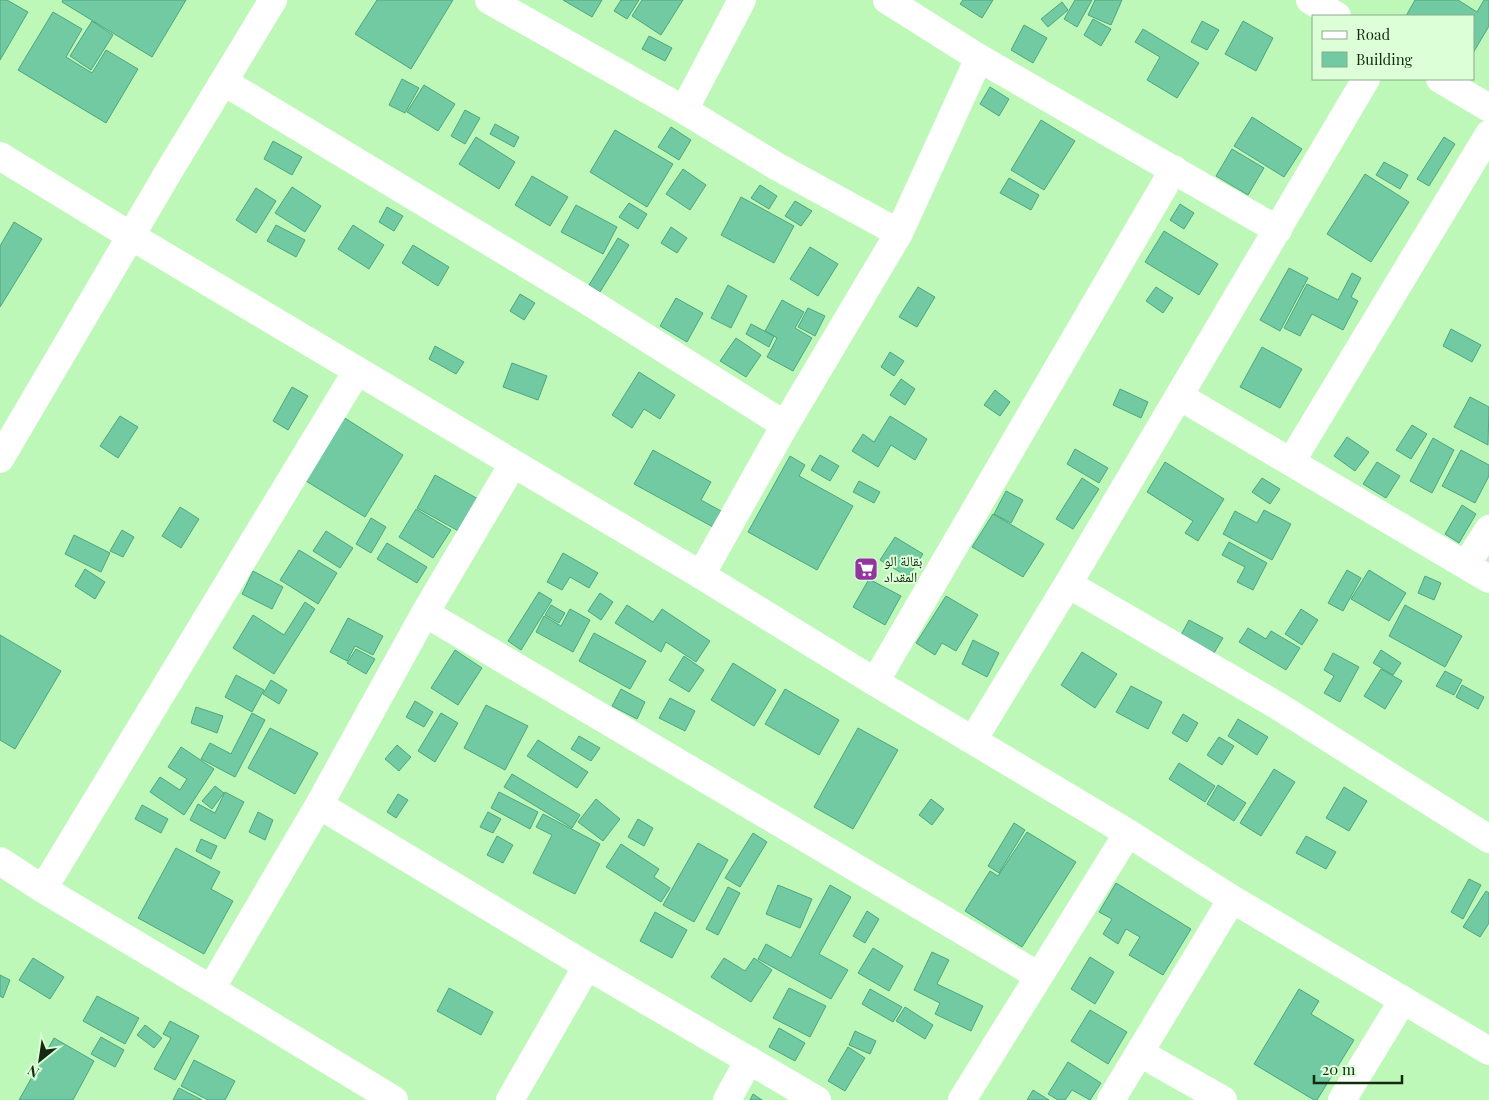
<svg xmlns="http://www.w3.org/2000/svg" width="1489" height="1100" viewBox="0 0 1489 1100" font-family="'Playfair Display','Noto Naskh Arabic',serif">
<style>
.building{fill:#71caa1;stroke:#4ea67f}
.lines{fill:none;stroke-linecap:round;stroke-linejoin:round}
.minor{stroke:#fff;stroke-width:28}
.tertiary{stroke:#fff;stroke-width:28}
.trunk{stroke:#fff;stroke-width:28}
.labels{text-anchor:middle;stroke-width:4;stroke-linejoin:round;paint-order:stroke}
.poi-label{font-size:14px;fill:#142b12;stroke:#dcffd8;text-anchor:start}
</style>
<rect width="100%" height="100%" fill="#bef8b8"/>
<path class="building" d="M0 0H7L28 12 0 60Z
M63 0H186L152 57 62 2Z
M377 0H453L411 69 355 34Z
M563 0H602L592 17Z
M621 0H639L627 19 614 11Z
M642 0H683L661 35 632 16Z
M963 0H993L982 18 960 4Z
M1075 0H1092L1077 27 1064 19Z
M1095 0H1122L1111 25 1088 15Z
M1415 0H1458L1477 12 1484 0H1489V26L1473 53V16H1406Z
M1062 2 1068 10 1048 27 1041 19Z
M53 12 82 29 66 57 92 73 106 50 138 69 106 123 18 70Z
M1093 19 1111 29 1101 46 1084 35Z
M92 21 113 35 91 70 70 56Z
M1202 21 1219 30 1207 50 1191 42Z
M1243 21 1273 38 1256 71 1225 54Z
M1024 25 1047 38 1033 63 1011 50Z
M1143 29 1199 63 1177 98 1147 80 1160 57 1135 42Z
M649 36 672 48 665 61 642 49Z
M402 79 419 88 405 113 389 105Z
M424 85 455 104 438 131 407 112Z
M990 87 1009 99 999 116 980 104Z
M465 110 480 118 465 144 451 136Z
M1252 117 1302 149 1284 177 1234 146Z
M1041 120 1075 141 1044 190 1011 170Z
M495 124 519 137 514 147 490 134Z
M671 127 691 140 679 160 658 147Z
M615 130 673 164 647 207 590 172Z
M476 137 515 162 499 189 459 164Z
M1444 137 1455 144 1429 186 1417 179Z
M273 141 302 157 292 175 264 159Z
M1232 149 1264 168 1248 195 1216 176Z
M1384 162 1408 175 1400 189 1376 175Z
M683 169 706 185 690 210 666 194Z
M1365 174 1409 202 1371 262 1327 234Z
M532 176 568 197 550 226 515 205Z
M1009 178 1039 195 1031 210 1000 193Z
M760 185 777 196 769 209 751 198Z
M292 187 321 206 305 232 275 213Z
M256 188 276 201 256 233 236 220Z
M741 197 794 226 774 263 721 235Z
M795 201 812 211 801 226 785 216Z
M629 203 647 214 638 229 619 217Z
M1180 204 1194 213 1184 229 1170 220Z
M576 205 617 227 603 254 561 232Z
M387 207 403 216 394 231 379 222Z
M14 222 42 239 0 307V246Z
M276 225 305 240 296 257 267 241Z
M353 225 384 245 369 269 338 249Z
M671 227 687 238 677 253 661 243Z
M1164 231 1218 264 1199 295 1145 262Z
M618 238 629 245 600 292 589 285Z
M413 245 449 267 438 286 402 263Z
M810 247 838 264 818 296 790 279Z
M1289 268 1308 278 1280 331 1260 320Z
M1352 273 1361 278 1351 297 1358 301 1343 330 1312 314 1300 336 1284 328 1307 284 1338 300Z
M728 285 747 296 731 328 711 318Z
M918 287 935 297 917 327 899 317Z
M1156 287 1173 298 1163 313 1146 301Z
M520 294 535 303 524 320 510 311Z
M676 298 703 313 687 342 660 326Z
M782 300 804 312 795 328 812 338 793 371 767 357 777 338 765 331Z
M808 308 825 316 815 336 798 327Z
M751 324 774 336 769 347 746 334Z
M1451 329 1481 345 1472 362 1443 346Z
M736 338 761 355 746 377 720 361Z
M435 346 464 362 456 374 429 359Z
M1262 347 1302 369 1280 408 1240 387Z
M890 352 904 361 894 376 881 367Z
M512 363 547 376 538 400 503 387Z
M639 372 675 395 660 419 644 409 632 428 612 415Z
M901 379 915 389 905 405 890 395Z
M292 387 308 396 288 430 273 421Z
M1120 389 1148 402 1141 418 1113 405Z
M995 390 1010 402 1000 416 984 405Z
M1470 397 1489 407 1488 445 1454 427Z
M340 415 403 455 365 517 301 478Z
M120 416 138 427 118 458 100 446Z
M890 416 927 439 915 460 891 445 878 467 852 451 863 434 874 442Z
M1412 425 1427 434 1411 459 1396 450Z
M1347 437 1369 452 1355 471 1334 456Z
M1433 438 1454 450 1432 493 1410 481Z
M1075 449 1108 468 1099 483 1067 464Z
M653 450 711 482 701 500 721 511 713 527 634 484Z
M1461 450 1489 465V476L1475 503 1442 486Z
M820 455 839 466 830 481 811 470Z
M790 456 805 465 799 476 853 506 817 570 748 532Z
M1165 462 1224 499 1198 541 1185 533 1193 521 1147 492Z
M1377 462 1400 476 1386 498 1363 484Z
M435 475 480 500 462 533 417 508Z
M1082 478 1099 489 1073 529 1056 519Z
M1262 478 1280 489 1270 504 1252 492Z
M859 481 880 492 874 503 853 492Z
M1006 491 1023 500 1011 523 994 514Z
M1462 505 1476 514 1459 543 1445 534Z
M180 507 199 519 181 548 162 536Z
M416 509 451 530 433 558 399 537Z
M1264 510 1291 524 1272 560 1223 534 1235 511 1257 523Z
M993 514 1044 544 1023 577 972 547Z
M371 518 386 527 371 553 356 544Z
M122 530 134 537 123 557 110 551Z
M326 531 353 548 340 568 313 551Z
M74 535 110 553 101 572 65 554Z
M895 537 923 554 908 577 880 560Z
M1229 542 1267 563 1253 590 1237 582 1245 567 1222 555Z
M387 543 427 567 417 583 377 559Z
M299 550 337 573 318 604 280 580Z
M563 553 598 573 589 588 570 577 562 590 547 582Z
M85 569 105 582 95 599 75 586Z
M1347 570 1361 578 1343 611 1328 603Z
M1369 570 1406 593 1389 621 1351 599Z
M253 571 283 587 272 609 242 594Z
M1425 576 1441 583 1434 600 1418 593Z
M869 579 901 596 885 625 853 607Z
M539 592 552 600 521 650 508 641Z
M600 593 613 602 601 620 588 611Z
M946 596 978 615 956 651 942 643 935 655 916 643Z
M305 602 315 609 274 674 233 648 253 615 284 635Z
M551 605 565 613 559 623 545 615Z
M627 605 653 622 662 609 710 641 696 662 666 642 661 652 615 623Z
M1405 605 1462 636 1445 667 1389 636Z
M570 609 590 620 573 652 536 632 544 616 561 626Z
M1301 609 1318 620 1302 645 1285 634Z
M348 618 383 636 373 655 355 646 347 661 330 652Z
M1189 620 1223 638 1214 653 1181 635Z
M1248 628 1266 639 1271 631 1300 648 1286 670 1239 642Z
M594 633 646 661 630 689 579 661Z
M0 635 61 671 15 749 0 740Z
M973 640 999 653 987 677 962 664Z
M356 649 375 659 366 674 347 663Z
M455 650 482 668 458 705 431 688Z
M1381 650 1401 663 1393 675 1373 663Z
M1082 652 1117 674 1095 708 1061 685Z
M1333 653 1359 667 1340 702 1324 693 1334 676 1324 670Z
M684 656 704 670 689 692 669 680Z
M733 663 776 690 754 726 711 700Z
M1381 669 1402 681 1385 709 1364 696Z
M1445 671 1462 680 1454 695 1436 686Z
M236 675 264 690 252 712 225 697Z
M271 680 287 690 279 704 263 694Z
M1462 685 1484 697 1478 709 1456 697Z
M1131 686 1162 702 1148 729 1116 712Z
M621 689 645 702 637 719 612 706Z
M785 689 839 720 819 755 765 724Z
M670 698 695 711 685 731 659 718Z
M415 701 433 712 424 727 406 717Z
M486 705 528 726 505 770 464 748Z
M196 707 223 716 217 733 191 723Z
M252 713 265 720 235 777 201 759 210 743 231 754Z
M441 713 458 723 435 762 418 751Z
M1183 714 1198 723 1187 742 1172 733Z
M1238 719 1268 737 1257 755 1228 736Z
M270 728 318 753 295 794 248 768Z
M858 728 898 750 853 829 814 807Z
M579 736 600 748 591 761 571 749Z
M1219 737 1234 746 1222 765 1207 755Z
M538 740 588 772 577 788 527 756Z
M397 745 411 757 399 771 385 759Z
M181 747 214 769 184 815 150 792 160 777 180 790 187 779 168 767Z
M1179 763 1215 786 1205 802 1169 779Z
M1274 769 1295 782 1261 836 1240 823Z
M512 774 580 815 572 828 504 787Z
M1218 785 1246 803 1234 821 1207 804Z
M215 786 224 793 212 809 202 801Z
M1344 787 1367 801 1349 831 1326 818Z
M225 792 244 802 225 839 190 820 198 804 215 813Z
M499 792 538 812 530 829 491 808Z
M398 794 408 800 396 818 387 812Z
M596 799 620 819 603 841 578 822Z
M931 799 944 809 932 825 919 815Z
M142 805 168 819 161 833 135 819Z
M258 812 273 820 265 840 249 832Z
M488 812 501 819 493 833 480 827Z
M543 814 600 844 575 894 533 873 552 835 536 827Z
M638 819 653 828 644 846 628 837Z
M1014 823 1025 830 999 873 988 866Z
M1027 832 1076 862 1022 947 965 911 990 871 998 876Z
M753 833 767 842 740 887 725 878Z
M497 836 513 845 503 863 487 855Z
M1306 836 1336 852 1326 869 1296 853Z
M201 839 217 846 211 859 196 851Z
M698 843 728 860 694 922 663 905Z
M621 844 659 869 654 877 670 888 661 902 606 867Z
M176 848 220 872 211 889 233 901 204 954 138 918Z
M1469 879 1481 885 1463 919 1451 912Z
M1116 883 1191 929 1163 975 1129 955 1140 937 1126 929 1118 944 1103 934 1112 919 1099 912Z
M778 885 812 899 800 928 766 914Z
M830 885 851 897 819 954 848 970 831 999 758 959 766 944 791 958Z
M728 887 740 893 718 935 706 929Z
M1486 891 1489 893V923L1480 937 1463 927Z
M867 911 879 919 865 943 853 936Z
M655 912 687 930 672 958 640 941Z
M873 948 903 966 889 991 858 973Z
M932 952 949 960 937 984 983 1006 971 1031 935 1014 940 1003 914 990Z
M1090 957 1114 972 1095 1004 1071 989Z
M33 958 64 977 50 999 19 980Z
M724 958 745 971 754 958 772 970 751 1002 711 977Z
M0 975 10 980 3 998 0 996Z
M449 988 493 1012 481 1035 437 1011Z
M789 988 826 1006 810 1037 773 1018Z
M870 989 902 1007 893 1022 862 1004Z
M1299 989 1319 1001 1311 1014 1354 1040 1317 1100H1314L1254 1064Z
M97 996 139 1018 125 1044 83 1021Z
M905 1007 933 1025 925 1039 896 1021Z
M1090 1010 1127 1032 1108 1064 1071 1041Z
M170 1021 199 1036 175 1080 154 1069 171 1038 163 1034Z
M145 1025 162 1038 154 1048 137 1035Z
M779 1028 805 1043 795 1061 769 1047Z
M855 1031 876 1041 870 1054 849 1045Z
M101 1037 124 1050 115 1067 91 1054Z
M54 1038 94 1061 73 1100H19Z
M848 1047 865 1058 845 1091 828 1081Z
M194 1060 235 1081 225 1100H208L181 1086Z
M1068 1062 1101 1083 1090 1100 1072 1090 1065 1100H1058L1048 1094Z
M179 1088 202 1100H173Z
M1033 1090 1049 1100H1027Z
M753 1094 762 1100H750Z"/>
<g class="lines">
<path class="minor" d="M489 0 684 110 776 166 899 233
M887 0 979 58 1278 230
M1310 0 1337 16
M1440 79 1489 108
M224 82 583 298 785 425
M684 110 742 0
M1179 396 1489 579
M1291 462 1489 134
M1466 565 1489 529
M701 575 785 425 899 233 979 58
M1068 584 1278 706 1489 839
M425 613 1039 976
M875 682 1174 169
M973 740 1068 584 1366 79
M319 805 587 966 817 1100
M0 861 43 889 211 989
M43 889 357 371
M1140 1053 1223 1100
M394 1100 211 989 319 805 425 613 513 464
M510 1100 587 966
M727 1100 749 1060
M962 1100 1128 833
M1111 1100 1232 899
M1342 1100 1403 1000"/>
<path class="tertiary" d="M0 156 131 236 701 575 875 682 1128 833 1232 899 1489 1051"/>
<path class="trunk" d="M0 459 169 171 273 0"/>
</g>
<defs>
<g id="supermarket-square" transform="scale(1.25)"><rect x="-9" y="-9" width="18" height="18" rx="4" fill="#92359f" stroke="#dcffd8"/><path d="M-6-5.5h2.5l.6 2H6L4.5 2H-2.5L-4.4-4H-6ZM-1.5 3.2a1.3 1.3 0 1 0 .1 0ZM3 3.2a1.3 1.3 0 1 0 .1 0Z" fill="#fff"/></g>
</defs>
<g fill-rule="evenodd">
<use href="#supermarket-square" x="866" y="569"/>
</g>
<g class="labels">
<g class="poi-label">
<text x="884" y="566">بقالة الو<tspan x="884" dy="16">المقداد</tspan></text>
</g>
</g>
<rect x="1312" y="15" width="162" height="65" fill="#dcffd8" stroke="#8caa89"/>
<rect x="1322" y="31" width="25" height="8" fill="#ffffff" stroke="#8caa89"/>
<text x="1356" y="40" font-size="15" fill="#142b12">Road</text>
<rect x="1322" y="52" width="25" height="15" fill="#71caa1" stroke="#8caa89"/>
<text x="1356" y="65" font-size="15" fill="#142b12">Building</text>
<g transform="translate(40 1060) rotate(210)" stroke="#dcffd8" stroke-width="4" paint-order="stroke">
<path d="M0-4L9 19L0 12L-9 19Z" fill="#142b12"/>
<text y="-8" font-size="14" font-weight="bold" text-anchor="middle" fill="#142b12">N</text>
</g>
<path d="M1314 1075v8h88v-8" fill="none" stroke="#142b12" stroke-width="2.5"/>
<text x="1322" y="1075" font-size="15" fill="#142b12" stroke="#dcffd8" stroke-width="4" paint-order="stroke">20 m</text>
</svg>
